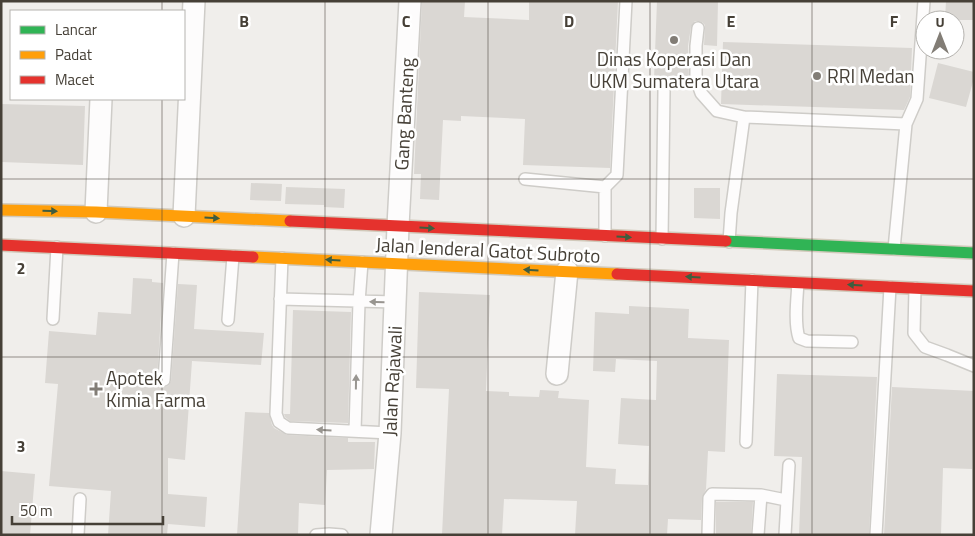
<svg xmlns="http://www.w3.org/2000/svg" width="975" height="536" viewBox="0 0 975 536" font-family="'Titillium Web',sans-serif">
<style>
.building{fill:#dad7d3}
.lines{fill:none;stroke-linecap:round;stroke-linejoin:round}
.lane-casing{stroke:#ceccc8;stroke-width:14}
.street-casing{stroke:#ceccc8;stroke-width:24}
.fast-casing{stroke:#d1c9ba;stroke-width:14}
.slow-casing{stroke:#d1c9ba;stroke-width:14}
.jam-casing{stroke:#d1c9ba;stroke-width:14}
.lane{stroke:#fdfcfc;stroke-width:11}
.street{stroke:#fdfcfc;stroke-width:21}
.fast{stroke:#30b455;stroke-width:11}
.slow{stroke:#ff9f0a;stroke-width:11}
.jam{stroke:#e5322d;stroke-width:11}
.oneway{fill:#405d3e}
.oneway2{fill:#989590}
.grid{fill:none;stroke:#464037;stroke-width:1;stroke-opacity:0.55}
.poi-dot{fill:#827d76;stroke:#fff;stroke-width:2}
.labels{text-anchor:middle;stroke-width:5;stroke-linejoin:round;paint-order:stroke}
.poi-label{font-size:19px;fill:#464037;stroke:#fff;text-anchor:start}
.street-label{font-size:19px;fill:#464037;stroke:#fff}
.grid-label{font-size:16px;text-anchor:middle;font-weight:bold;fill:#464037;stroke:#fff;stroke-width:5;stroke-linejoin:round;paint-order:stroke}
</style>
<rect width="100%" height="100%" fill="#f0eeeb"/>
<path class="building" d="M422 1H465L464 17 529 20V1H618L610 168 523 165 525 119 461 116V121L443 120 439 200 420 199 421 174H414Z
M657 1H718L717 46 704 45 705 28V25L702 22 698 21H695L691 27 688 46 689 80 654 79Z
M946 1H974V20H945Z
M723 42 912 48 910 97 904 110 721 104Z
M938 63 974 72V78L966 107 929 98Z
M1 104 85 106 83 165 1 162Z
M251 183 282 184 281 201 250 200Z
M286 187 345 189 344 208 324 207V205L285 204Z
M694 188H720V219L694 218Z
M133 278 152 279V282L163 283 157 379 158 384 160 386 164 387 168 386 171 381 178 284 197 285 194 329 264 333 261 365 192 361 185 460 168 458V494L207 497 205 527 168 524 167 535H108L111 491 49 486 58 384 45 383 49 331 96 335 98 312 131 314Z
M419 292 490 295 486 391 509 392V396L539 397 540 390 559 391 558 398 589 400 586 467 616 469 615 484 648 485 649 446 618 444 621 398 656 400 657 361 616 359 615 372 593 371 595 312 629 314V306L689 309 688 338 729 340 725 452 708 451 706 489 702 498 701 520 668 519 667 535H575L577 501 504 499 502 535H442L449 389 416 388Z
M293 310 351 312 348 423 290 421 285 417 284 414H290Z
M777 374 877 377 869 535H799L802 457 774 456Z
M892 387 974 391 972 469 943 468 941 535H884Z
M245 412 269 413 272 425 274 428 287 435 348 438V442H375L374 469 327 470 325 505 299 503 298 535H237Z
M1 471 35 474 30 535H1Z
M716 502H753L751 535H716Z"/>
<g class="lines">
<g class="lane-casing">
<path id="lane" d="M698 28 696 46V79L701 93 717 111 744 117 906 124
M525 179 605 187
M605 236V187L617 175 626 1
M662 239 664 91
M729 242 731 213 744 117
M894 249 906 124 917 99 924 1
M282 258 276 414 279 422 288 428 390 433
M798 283C797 299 794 323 799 338L807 341 852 342
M915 288 914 333 925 347 947 355 974 366
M280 299 395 302
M53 319 57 247
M228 320 233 256
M164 380 173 253
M355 431 359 302 362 262
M746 442 752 280
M761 495 786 500
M78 535 80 499
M316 535 329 534 342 535
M708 535 709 498 712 494 761 495 758 535
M785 535 789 465
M876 535 890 287"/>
</g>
<g class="street-casing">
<path id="street" d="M96 212 101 99
M184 216 194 1
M557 374 567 271
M381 535 390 433 398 226 410 1"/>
</g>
<g class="fast-casing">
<path id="fast" d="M726 241 974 253"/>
</g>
<g class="slow-casing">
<path id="slow" d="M1 210 96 212 290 221
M253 257 617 274"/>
</g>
<g class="jam-casing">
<path id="jam" d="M290 221 726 241
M1 245 253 257
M617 274 974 291"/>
</g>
<use href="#lane" class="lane"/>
<use href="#street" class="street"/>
<use href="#fast" class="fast"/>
<use href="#slow" class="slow"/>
<use href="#jam" class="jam"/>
</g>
<defs><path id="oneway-solid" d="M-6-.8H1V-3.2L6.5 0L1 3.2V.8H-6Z" transform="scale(1.25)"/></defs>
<g class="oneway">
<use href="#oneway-solid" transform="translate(50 211) rotate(1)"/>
<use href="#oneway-solid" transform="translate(212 218) rotate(3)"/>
<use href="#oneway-solid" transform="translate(427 228) rotate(3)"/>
<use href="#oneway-solid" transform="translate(624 237) rotate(3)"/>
<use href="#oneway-solid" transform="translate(333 260) rotate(-177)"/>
<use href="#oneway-solid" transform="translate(531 270) rotate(-177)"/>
<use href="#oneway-solid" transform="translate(693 277) rotate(-177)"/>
<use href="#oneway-solid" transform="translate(855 285) rotate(-177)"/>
</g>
<g class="oneway2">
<use href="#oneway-solid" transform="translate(377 302) rotate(-179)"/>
<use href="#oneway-solid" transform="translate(356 382) rotate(-89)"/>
<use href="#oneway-solid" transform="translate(324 430) rotate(-177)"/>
</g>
<path class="grid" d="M162 1V11M325 1V535M488 1V535M650 1V535M812 1V535M162 99V535M1 179H974M1 357H974"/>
<g class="poi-dot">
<circle cx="674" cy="40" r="5"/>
<circle cx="817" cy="76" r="5"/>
<path d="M93.5 381.5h5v5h5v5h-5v5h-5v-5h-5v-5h5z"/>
</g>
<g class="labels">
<g class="poi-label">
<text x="674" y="66" text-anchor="middle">Dinas Koperasi Dan<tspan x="674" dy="22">UKM Sumatera Utara</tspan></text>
<text x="827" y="83">RRI Medan</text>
<text x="106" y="385">Apotek<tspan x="106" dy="22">Kimia Farma</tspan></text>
</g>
<g class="street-label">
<text transform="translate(404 114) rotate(-87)" y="7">Gang Banteng</text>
<text transform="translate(488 250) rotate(3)" y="7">Jalan Jenderal Gatot Subroto</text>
<text transform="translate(392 381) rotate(-87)" y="7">Jalan Rajawali</text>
</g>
</g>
<g class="grid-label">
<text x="244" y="27">B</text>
<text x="406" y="27">C</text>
<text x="569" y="27">D</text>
<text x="731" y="27">E</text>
<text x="894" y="27">F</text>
<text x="21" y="274">2</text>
<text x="21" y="452">3</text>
</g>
<rect width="975" height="536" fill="none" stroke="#464037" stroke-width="5"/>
<rect x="10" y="10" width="175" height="90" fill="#ffffff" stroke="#b5b3af"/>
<rect x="20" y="26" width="25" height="8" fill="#30b455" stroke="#b5b3af"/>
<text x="55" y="35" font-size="15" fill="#464037">Lancar</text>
<rect x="20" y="51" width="25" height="8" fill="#ff9f0a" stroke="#b5b3af"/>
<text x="55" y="60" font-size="15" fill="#464037">Padat</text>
<rect x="20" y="76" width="25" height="8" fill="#e5322d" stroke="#b5b3af"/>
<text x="55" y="85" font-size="15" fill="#464037">Macet</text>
<g transform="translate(940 35)"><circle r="24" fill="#ffffff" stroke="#b5b3af"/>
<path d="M0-4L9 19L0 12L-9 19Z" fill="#827d76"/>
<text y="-8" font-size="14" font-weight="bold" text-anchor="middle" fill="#464037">U</text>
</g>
<path d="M12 516v8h151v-8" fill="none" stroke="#464037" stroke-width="2.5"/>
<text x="20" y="516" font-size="15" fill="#464037" stroke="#ffffff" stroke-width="4" paint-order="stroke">50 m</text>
</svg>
